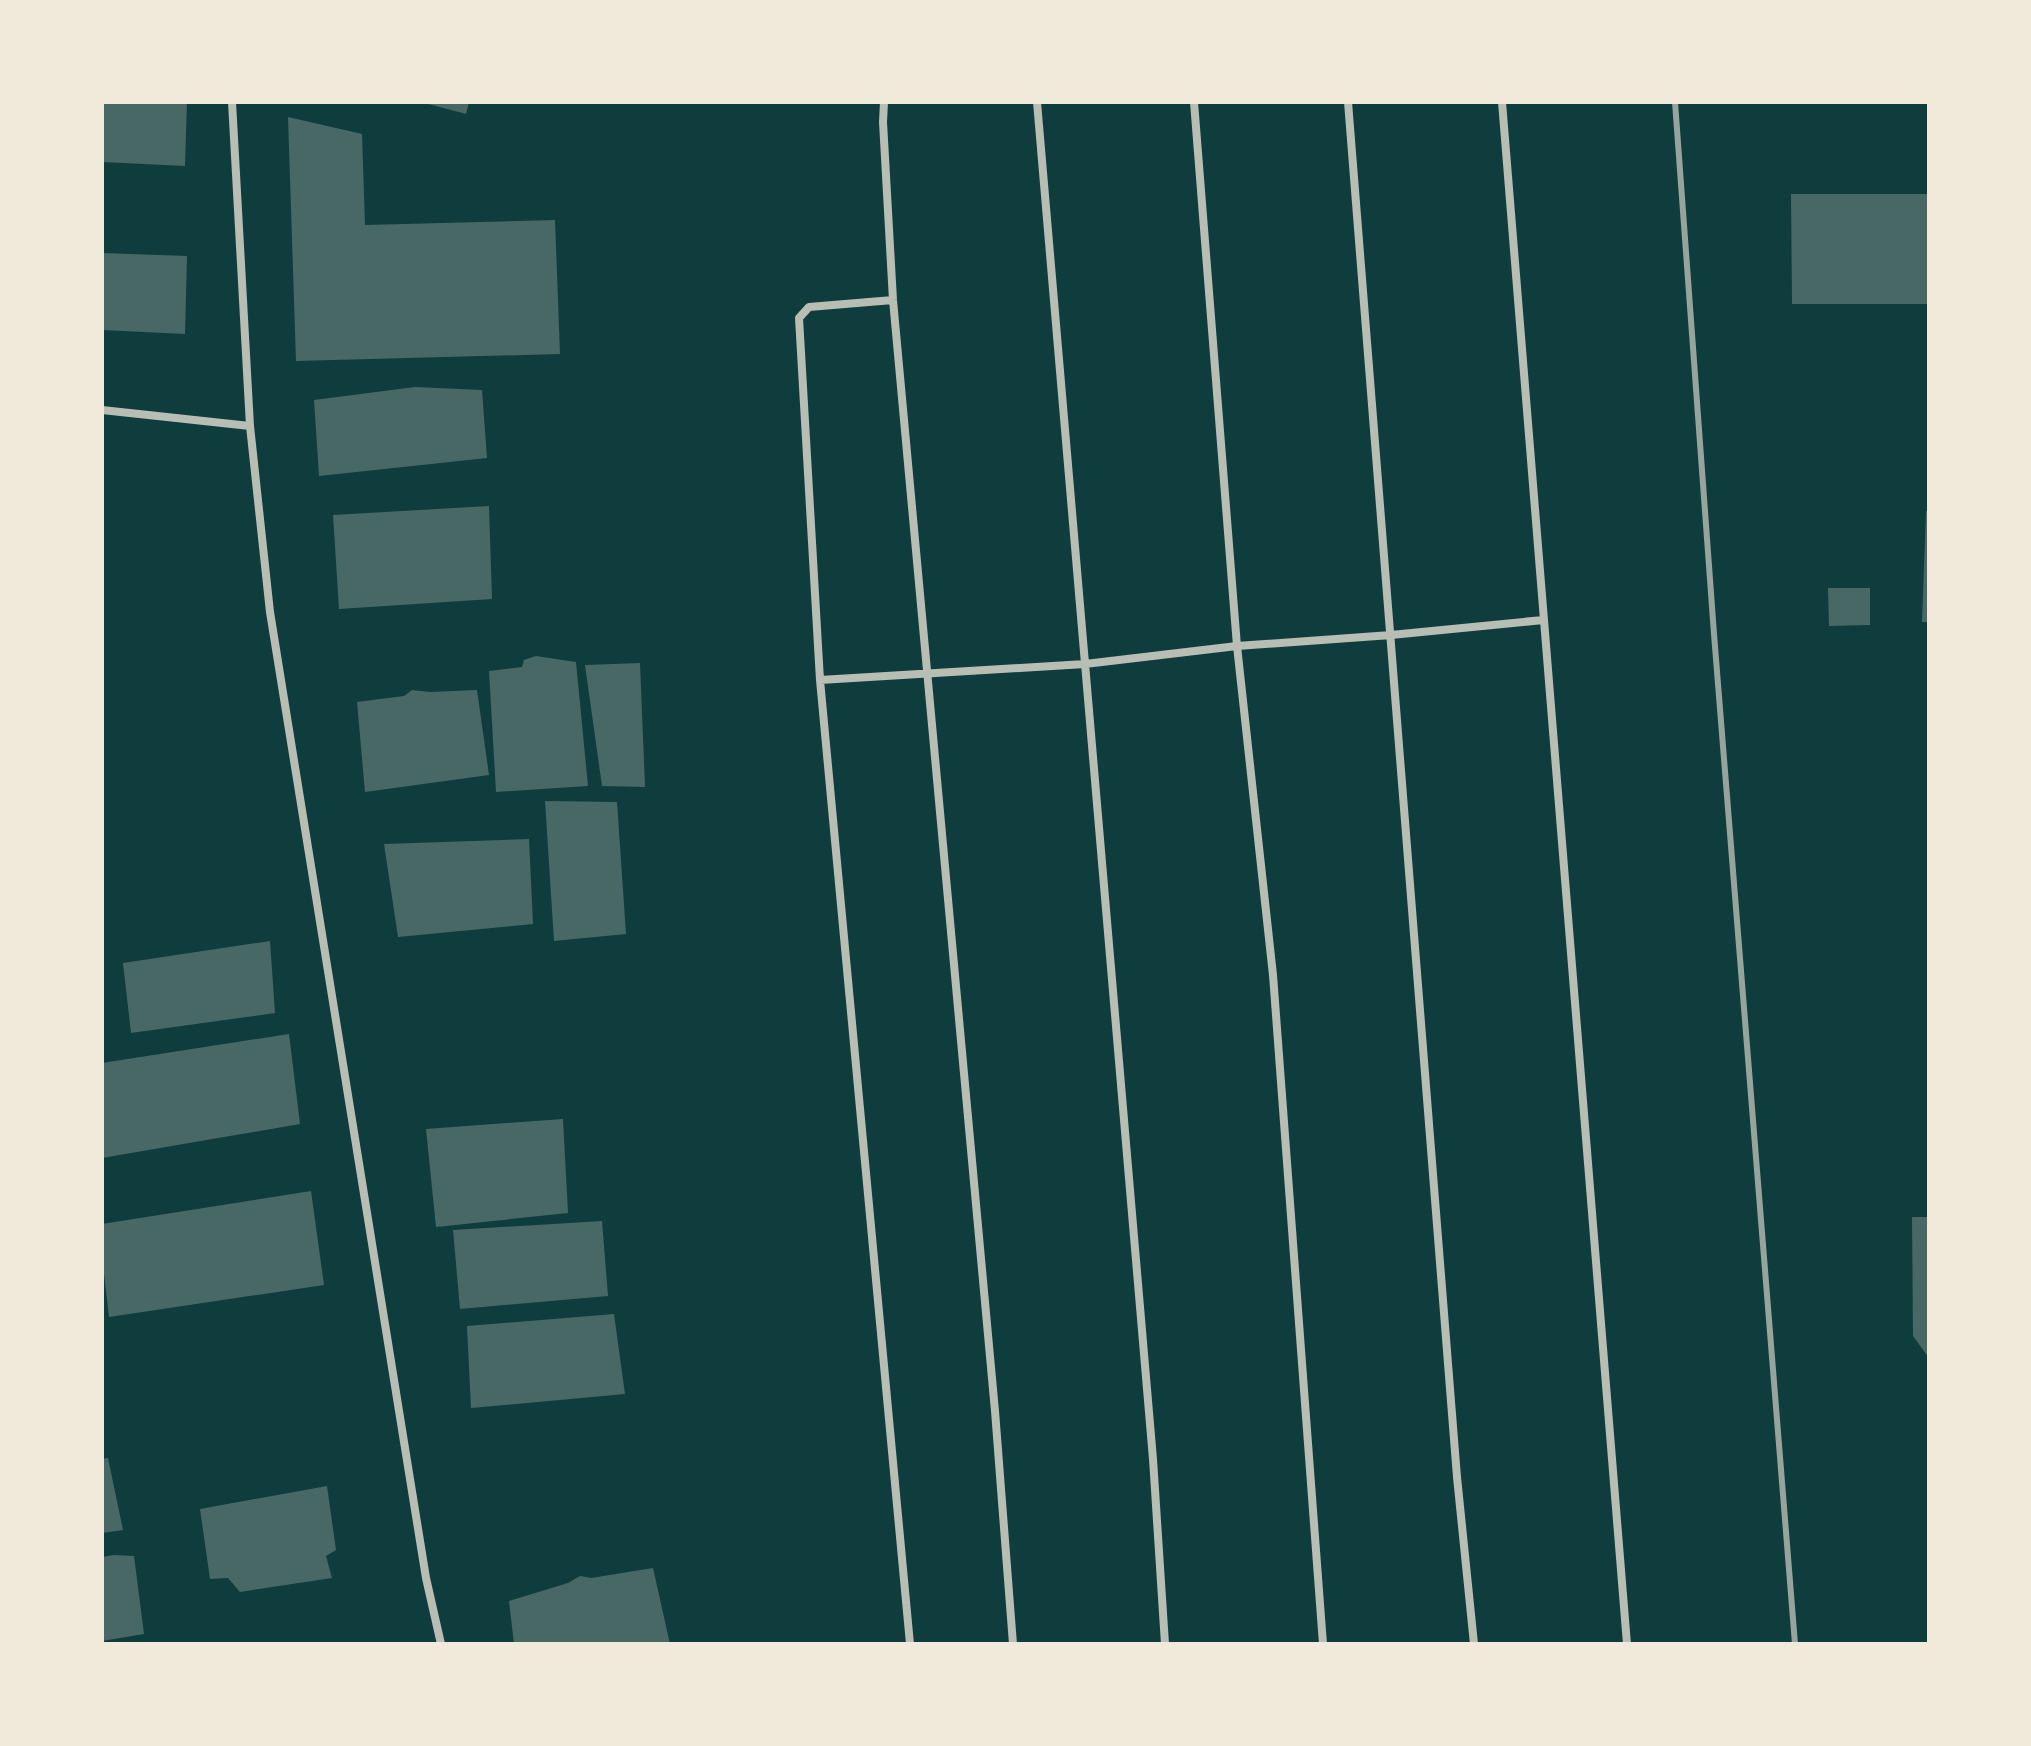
<svg xmlns="http://www.w3.org/2000/svg" width="2031" height="1746" viewBox="0 0 2031 1746" font-family="Commissioner,sans-serif">
<style>
.building{fill:#486865}
.lines{fill:none;stroke-linecap:round;stroke-linejoin:round}
.minor{stroke:#b8beb3;stroke-width:8}
.rail{stroke:#97a49c;stroke-width:6}
</style>
<rect width="100%" height="100%" fill="#0f3d3e"/>
<path class="building" d="M102 102H187L185 166 102 162Z
M421 102H469L466 114Z
M288 117 362 134 365 225 555 220 560 354 296 361Z
M1791 194H1929V304H1792Z
M102 253 187 256 185 334 102 330Z
M415 387 482 390 487 458 319 476 314 400Z
M489 506 492 599 339 609 333 515Z
M1926 511H1929V622H1922Z
M1828 588H1870V625L1829 626Z
M536 656 576 662 588 786 496 792 489 671 522 667 524 660Z
M640 663 645 787 602 786 585 665Z
M412 690 430 692 477 690 489 775 365 792 357 702 404 696Z
M545 801 617 802 626 934 554 941Z
M529 839 533 924 398 937 384 844Z
M270 941 275 1013 131 1033 123 963Z
M289 1034 300 1124 102 1158V1063Z
M563 1119 568 1213 436 1227 426 1129Z
M311 1191 324 1285 109 1317 102 1256V1224Z
M1912 1217H1929V1358L1913 1336Z
M602 1221 608 1296 460 1309 453 1230Z
M614 1314 625 1394 471 1408 467 1326Z
M108 1458 123 1530 102 1533V1459Z
M327 1486 336 1550 326 1556 332 1578 240 1592 228 1578 210 1579 200 1509Z
M114 1555 134 1556 144 1634 102 1641V1557Z
M653 1568 670 1644H514L509 1601 568 1583 580 1576 591 1578Z"/>
<g class="lines">
<path class="minor" d="M232 102 250 426 270 612 426 1578 441 1644
M884 102 883 122 893 300 995 1411 1013 1644
M1037 102 1153 1459 1165 1644
M1194 102 1237 646 1273 975 1323 1644
M1348 102 1457 1477 1474 1644
M1502 102 1627 1644
M893 300 809 307 799 318 820 680 910 1644
M102 410 250 426
M820 680 1085 664 1237 646 1391 635 1543 620"/>
<path class="rail" d="M1675 102 1714 634 1795 1644"/>
</g>
<rect width="2031" height="1746" fill="none" stroke="#f1e9da" stroke-width="208"/>
</svg>
